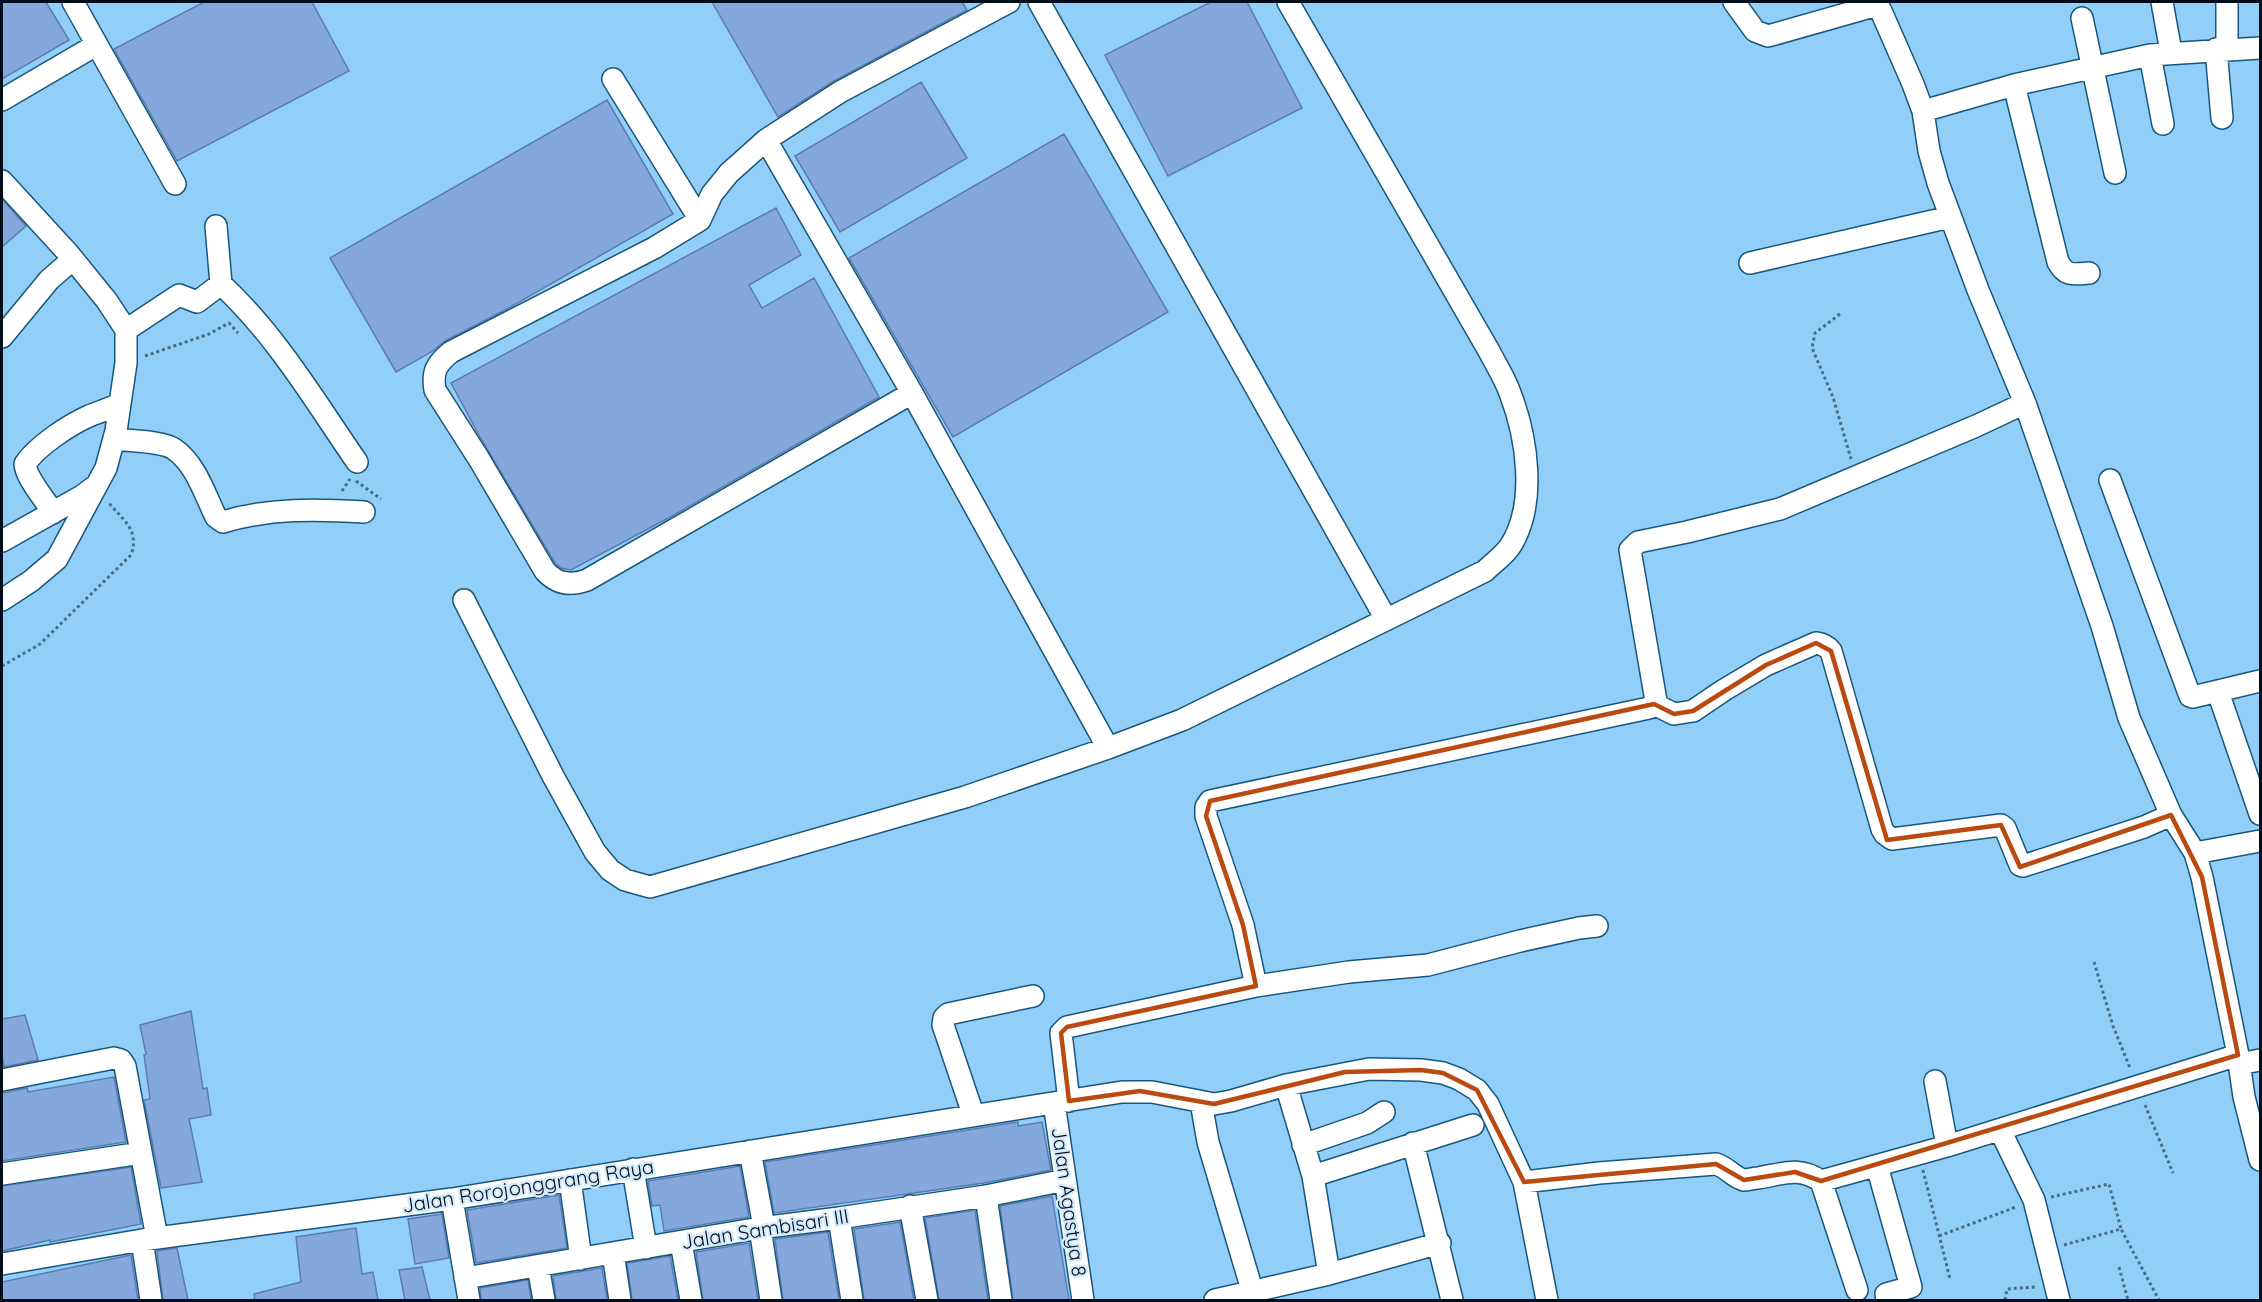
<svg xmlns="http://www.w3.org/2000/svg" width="2262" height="1302" viewBox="0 0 2262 1302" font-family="Quicksand,sans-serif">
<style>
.building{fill:#85a8dc;stroke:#5b7cad;stroke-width:1.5}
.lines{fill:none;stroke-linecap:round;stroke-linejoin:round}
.minor-casing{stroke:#18577b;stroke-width:24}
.path{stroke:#486d88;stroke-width:3;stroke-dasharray:3 3;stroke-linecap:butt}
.minor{stroke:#fff;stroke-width:21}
.marked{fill:none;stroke:#ba4a0f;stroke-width:4.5;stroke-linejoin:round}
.labels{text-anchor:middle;stroke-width:4.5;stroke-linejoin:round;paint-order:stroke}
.street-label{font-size:20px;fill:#000e1c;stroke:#d3ebfc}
</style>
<rect width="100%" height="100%" fill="#92cff8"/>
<path class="building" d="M2 2H46L69 40 2 79Z
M204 2H312L349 71 177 161 114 49Z
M712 2H962L967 10 834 81 778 117Z
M1211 2H1247L1302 108 1168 176 1105 55Z
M921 82 967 158 840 232 795 156Z
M607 100 673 214 505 310 445 341 433 351 396 372 330 258Z
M1064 134 1168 312 953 437 849 258Z
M2 199 26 226 2 247Z
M776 208 801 255 749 285 762 308 814 278 879 397 674 515 571 570 561 568 555 563 480 437 451 383Z
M191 1011 203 1089 207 1088 211 1115 189 1119 202 1182 161 1188 144 1100 150 1099 144 1055 146 1054 140 1025Z
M25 1015 38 1060 4 1067 2 1057V1019Z
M114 1077 126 1142 2 1161V1093L27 1088 28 1092Z
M1018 1122V1126L1042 1122 1051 1170 984 1183 774 1213 765 1162Z
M740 1166 749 1217 664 1231 660 1205 652 1206 648 1181Z
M131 1167 141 1224 50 1242V1240L2 1251V1186Z
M559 1195 567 1248 476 1263 467 1210Z
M1052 1196 1069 1300H1013L1000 1206Z
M975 1210 988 1300H939L925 1218Z
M442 1214 449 1258 415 1264 408 1219Z
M900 1222 914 1300H864L854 1229Z
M356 1228 362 1274 373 1272 378 1300H255L254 1294 301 1282 296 1237Z
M828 1232 839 1300H783L775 1239Z
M749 1243 758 1300H703L696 1252Z
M177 1248 188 1300H163L157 1251Z
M131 1255 138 1300H2V1282Z
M670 1256 678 1300H632L627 1263Z
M422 1267 430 1300H405L399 1270Z
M602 1268 607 1300H556L553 1276Z
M528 1280 531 1300H481L480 1288Z"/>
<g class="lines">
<g class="minor-casing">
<path id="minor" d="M73 2 175 184
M1039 2 1386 619
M1734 2 1755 31 1768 36 1874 6H1878L1881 11 1913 84 1923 111 1929 151 1938 183 1978 290 2025 403 2102 626 2129 718 2171 815 2195 853 2202 877 2238 1055 2244 1097 2260 1160
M2162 2 2171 52
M2082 18 2115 173
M2216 49 2222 118
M2227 49V2
M2150 55 2163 124
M613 79 700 220
M2014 85 2058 262C2066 277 2074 274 2089 273
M2 100 96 45
M1923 111 2014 85 2150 55 2260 48
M766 140 912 393 1108 748
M2 181 68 253 107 301 126 330V363L116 431 106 468 57 559 31 581 2 600
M216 226 221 284C276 335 315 401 357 462
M1750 263 1950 217
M126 330 179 295 197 302 221 284
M2 337 49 280 73 259
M912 393 587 580C571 586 557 584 545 571L479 459 435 390C432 372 436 364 451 352L654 248 700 220 712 194 729 173 766 140 840 92 1009 2
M114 439C129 441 162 441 174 449 196 464 205 495 216 517L223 522C269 508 317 509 364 512
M2110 480 2190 696 2193 697 2260 681
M53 513C45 499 26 478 25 464 37 446 69 425 89 416 99 412 109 409 119 404
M2 541 82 496 94 487
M464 600 553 776 595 852 610 870 625 880 650 887 965 797 1108 748 1182 720 1485 571C1493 563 1505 555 1511 545 1537 503 1527 437 1510 393 1505 378 1496 365 1489 351L1288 2
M2218 692 2260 814
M1654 704 1674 714 1693 711 1724 690 1766 665 1816 643C1823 644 1827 646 1831 651L1882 829 1885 834 1892 839 2001 825 2005 828 2020 865 2023 866 2144 827 2171 815
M2195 853 2260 841
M1256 986 1243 925 1206 816V807L1210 801 1649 708 1656 701 1630 550 1638 542 1687 532 1780 509 1976 426 2025 403
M2239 1064 2260 1060
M2 1080 114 1058 121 1060 125 1066 157 1238
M1935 1081 1947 1146
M1069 1101 1061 1033 1067 1027 1256 986 1349 972 1428 965 1520 941 1579 928 1597 926
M1201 1102 1208 1142 1255 1300
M1054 1103 1083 1300
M973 1114 943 1025 944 1018 948 1014 1033 996
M2000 1130 2034 1200 2059 1300
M1413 1143 1452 1300
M1303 1145 1367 1123 1384 1112
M750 1151 764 1227
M1877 1166 1911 1287 1886 1294 1887 1300
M633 1169 646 1248
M2 1174 141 1153
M1313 1176 1473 1125
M570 1180 581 1259
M1821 1181 1947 1146 2238 1055
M1821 1181 1857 1290
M1524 1182 1599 1173 1716 1164C1727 1167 1734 1178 1744 1180 1748 1180 1754 1178 1758 1178 1783 1174 1798 1166 1821 1181
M986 1196 1001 1300
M452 1199 469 1300
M910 1206 927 1300
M839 1218 852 1300
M760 1228 771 1300
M142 1240 151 1300
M681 1242 691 1300
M613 1253 620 1300
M2 1264 142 1240 452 1199 1122 1092H1152L1214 1104 1231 1101 1286 1085 1369 1069 1421 1070 1443 1073 1459 1079 1477 1090 1488 1104 1524 1182 1547 1300
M538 1266 544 1300
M1329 1274 1440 1243
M465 1278 760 1228 839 1218 986 1196 1065 1180
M1215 1300 1329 1274 1313 1176 1286 1085"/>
</g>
<path class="path" d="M1840 314 1815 333 1812 348 1833 397 1851 459
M145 356 209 334 229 323 238 333
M356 481 381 499
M342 491 350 479
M2 666 40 644 131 555C140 530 123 520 108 502
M2094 962 2113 1026 2130 1068
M2145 1105 2173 1173
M1923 1170 1950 1279
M2051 1197 2109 1184 2121 1229
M1939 1236 2016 1207
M2064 1245 2121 1229 2159 1300
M2119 1267 2128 1300
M2005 1300 2007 1289 2035 1287"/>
<use href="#minor" class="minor"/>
</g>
<path class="marked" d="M1816 643 1831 651 1887 840 2001 825 2020 867 2171 815 2202 877 2238 1055 1821 1181 1795 1172 1744 1180 1716 1164 1524 1182 1477 1090 1443 1073 1421 1070 1345 1072 1214 1104 1140 1091 1069 1101 1061 1033 1067 1027 1256 986 1243 925 1206 816 1210 801 1654 704 1674 714 1693 711 1766 665Z"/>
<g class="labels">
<g class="street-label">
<text transform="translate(528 1186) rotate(-9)" y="7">Jalan Rorojonggrang Raya</text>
<text transform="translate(1069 1202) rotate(82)" y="7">Jalan Agastya 8</text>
<text transform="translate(765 1229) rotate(-9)" y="7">Jalan Sambisari III</text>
</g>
</g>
<rect width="2262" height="1302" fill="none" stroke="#000e1c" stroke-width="6"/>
</svg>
